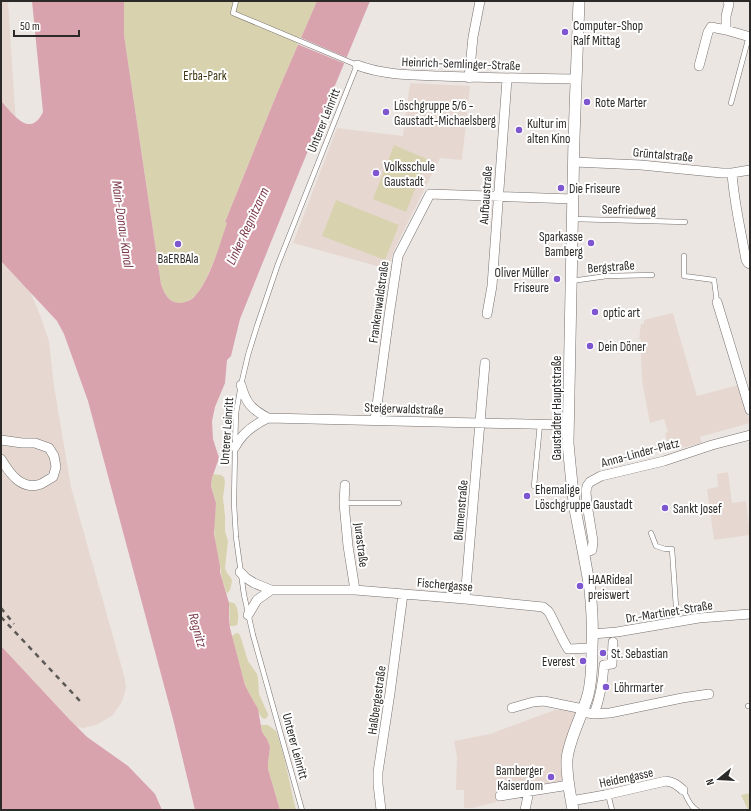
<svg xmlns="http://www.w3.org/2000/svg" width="751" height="811" viewBox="0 0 751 811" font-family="'Sofia Sans Condensed',sans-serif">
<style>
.built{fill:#e6d8d1}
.green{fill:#d9d2af}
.water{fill:#d9a3ae}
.pier{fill:#ece6e3}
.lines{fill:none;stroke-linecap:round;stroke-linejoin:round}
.service-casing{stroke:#76716e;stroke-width:5.5}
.minor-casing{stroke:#76716e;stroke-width:10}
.tertiary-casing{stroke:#76716e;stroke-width:12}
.service{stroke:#fff;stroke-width:4.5}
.minor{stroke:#fff;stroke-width:9}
.tertiary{stroke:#fff;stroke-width:11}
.rail{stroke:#5c5956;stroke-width:2.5;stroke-dasharray:5 5;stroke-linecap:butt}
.poi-dot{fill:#7e56cf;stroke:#fff;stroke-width:1.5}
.labels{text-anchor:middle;stroke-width:4;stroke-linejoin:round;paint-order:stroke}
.poi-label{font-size:13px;fill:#2c2a28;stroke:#fff;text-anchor:start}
.street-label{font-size:13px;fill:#2c2a28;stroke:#fff}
.park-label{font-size:13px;fill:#3b330c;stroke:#fff}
.water-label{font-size:14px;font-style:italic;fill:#7b384a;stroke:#fff}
</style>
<rect width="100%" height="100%" fill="#ece6e3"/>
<path class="built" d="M1 1H8L15 109 30 291 40 315 49 341 54 386 71 487 125 679 126 688 122 702 113 715 105 720 96 725 83 728 77 727 87 737 128 766 155 794 162 810H1Z
M410 83 470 86 462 160 440 158 395 248 388 269 293 243 337 128 403 136Z
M673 313 678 331 697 396 738 385 750 423 700 437 702 443 669 451 665 433 668 432 664 419 650 423 642 381 641 358V339H639L641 324H644V320Z
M728 472 732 503 746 501 750 535 714 540 707 489 718 487 717 474Z
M555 710H577L565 784 473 808H464V790H456L457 757 454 741 490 734Z"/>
<path class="green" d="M124 1H317L278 91 225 222 228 223C221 240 207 287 193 298 189 301 184 303 179 303 168 302 164 293 161 284L124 35Z
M394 145 427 159 406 212 373 199Z
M336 200 399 225 385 260 322 236Z
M213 474 221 475 224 477 225 482 223 498 225 516V531L228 541 225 568 227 573 231 578 232 581 230 590 227 594 222 579 220 566 215 542 214 525 216 503 213 493 211 486Z
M229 602 234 603C239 608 239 619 237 625L234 626H230Z
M236 633H238L240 635 248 661 257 674 258 679 259 694 268 714V716L265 719 262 718C259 714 258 710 256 706 253 699 248 692 245 685L232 636Z
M261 725H268L276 731C286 757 289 784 296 810H280L268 769V764L270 747 267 739 262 732Z
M750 793V810H748L741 795Z"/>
<path class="water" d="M32 1H124V35L161 284C164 293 168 302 179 303 185 303 192 300 195 296 210 280 220 243 227 223L225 222 278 91 317 1H370L300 170 240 319 231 356 227 360 225 383 215 407 212 421 213 439 219 458 212 478 211 486 213 493 216 503 214 534 220 566V572L229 603V618L230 628 245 685 248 691 258 709 262 732 267 739 270 747 268 764V769L280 810H195L173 719 88 401 64 334 57 321 1 261V101C13 114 30 139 43 112Z
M1 646 69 719 87 737 128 766 155 794 162 810H1Z"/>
<path class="pier" d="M299 37 348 58 346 64 297 44Z"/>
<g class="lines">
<g class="service-casing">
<path id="service" d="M236 1 233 13 357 65 278 264 257 326 248 355 241 385 236 413 235 447 234 504 236 537 244 595 253 635 302 810
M731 103 749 36
M573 219 685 222
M684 256V276L714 280 717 302
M571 281 607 276 652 275
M534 486 540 424
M344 503H399
M651 533 656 546 665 549H672L677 621
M748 706H750
M683 790C687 797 690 807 697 810
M608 794 612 810"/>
</g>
<g class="minor-casing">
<path id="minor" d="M726 30V16L729 4 728 1
M357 65C383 75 411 75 439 76 485 78 530 78 576 79
M699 66 708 32 711 27 726 30 750 37
M469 78 473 37 480 1
M574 162 641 165 722 173H732L750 170
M732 173C734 203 741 231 746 260L748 263 750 264
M717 302 750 410
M487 314 492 286 507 79
M241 385C246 403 251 409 268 418
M375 420 389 316 398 256 430 194 573 199
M1 440 22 443H35L49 448 54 456 56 467 53 477C49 479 45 482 41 484 22 491 10 474 1 459
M235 447C242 433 253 425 268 418L568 425
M345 485 344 503 348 546 355 590
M584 553 592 550 593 541 587 504 586 492 587 486 590 482 601 476 664 461 712 445 750 435
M240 572 246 578 254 583 271 590H355L465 599 543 607 548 611 550 614 563 640 568 649 592 648
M465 599 485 363
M248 615 257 600 271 590
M592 634 617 632 699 618 750 614
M512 708 533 702 544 701 583 709
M582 712 594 714 610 713 682 698 709 694
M594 714C600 698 603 682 604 665L612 664 613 642
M500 796 569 785
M571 801 605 795 666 781C674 782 677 785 683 790
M381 810 378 784V772L390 693 403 594
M525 810 529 791"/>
</g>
<g class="tertiary-casing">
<path id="tertiary" d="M573 810C570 793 566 776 567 759 569 739 582 716 588 695 592 680 592 663 592 647 593 628 592 609 590 590 586 563 580 536 575 509 572 487 570 465 568 443L574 138 579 1"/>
</g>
<use href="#service" class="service"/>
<use href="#minor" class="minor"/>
<use href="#tertiary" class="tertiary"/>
<path class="rail" d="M1 608 14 624
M1 617 80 701"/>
</g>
<g class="poi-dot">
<circle cx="565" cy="32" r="4"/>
<circle cx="587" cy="102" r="4"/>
<circle cx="386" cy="112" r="4"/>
<circle cx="519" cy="130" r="4"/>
<circle cx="376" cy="173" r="4"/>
<circle cx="561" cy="188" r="4"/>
<circle cx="591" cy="243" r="4"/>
<circle cx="178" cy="244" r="4"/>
<circle cx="557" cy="279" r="4"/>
<circle cx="595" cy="312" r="4"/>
<circle cx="590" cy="346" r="4"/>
<circle cx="527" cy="496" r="4"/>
<circle cx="665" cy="508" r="4"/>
<circle cx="580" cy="586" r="4"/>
<circle cx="603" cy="653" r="4"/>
<circle cx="583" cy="661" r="4"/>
<circle cx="606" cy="687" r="4"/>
<circle cx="551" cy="777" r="4"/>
</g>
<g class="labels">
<g class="poi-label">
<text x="573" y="30">Computer-Shop<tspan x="573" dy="15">Ralf Mittag</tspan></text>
<text x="595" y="107">Rote Marter</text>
<text x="394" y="110">Löschgruppe 5/6 -<tspan x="394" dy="15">Gaustadt-Michaelsberg</tspan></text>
<text x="527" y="128">Kultur im<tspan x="527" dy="15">alten Kino</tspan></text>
<text x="384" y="171">Volksschule<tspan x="384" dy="15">Gaustadt</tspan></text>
<text x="569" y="193">Die Friseure</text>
<text x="583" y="241" text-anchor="end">Sparkasse<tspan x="583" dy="15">Bamberg</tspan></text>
<text x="178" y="263" text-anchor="middle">BaERBAla</text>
<text x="549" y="277" text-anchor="end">Oliver Müller<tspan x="549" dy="15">Friseure</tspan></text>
<text x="603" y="317">optic art</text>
<text x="598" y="351">Dein Döner</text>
<text x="535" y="494">Ehemalige<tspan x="535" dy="15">Löschgruppe Gaustadt</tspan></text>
<text x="673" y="513">Sankt Josef</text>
<text x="588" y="584">HAARideal<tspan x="588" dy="15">preiswert</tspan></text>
<text x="611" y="658">St. Sebastian</text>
<text x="575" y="666" text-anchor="end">Everest</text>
<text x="614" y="692">Löhrmarter</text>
<text x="543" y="775" text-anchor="end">Bamberger<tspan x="543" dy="15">Kaiserdom</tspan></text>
</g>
<g class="street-label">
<text transform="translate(461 63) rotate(2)" y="5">Heinrich-Semlinger-Straße</text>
<text transform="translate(323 120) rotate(-68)" y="5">Unterer Leinritt</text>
<text transform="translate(663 154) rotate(5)" y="5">Grüntalstraße</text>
<text transform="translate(485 195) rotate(-86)" y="5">Aufbaustraße</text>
<text transform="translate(629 209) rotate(1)" y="5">Seefriedweg</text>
<text transform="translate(611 266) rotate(-4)" y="5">Bergstraße</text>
<text transform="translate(378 302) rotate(-82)" y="5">Frankenwaldstraße</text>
<text transform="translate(404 408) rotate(2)" y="5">Steigerwaldstraße</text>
<text transform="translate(556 408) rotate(-90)" y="5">Gaustadter Hauptstraße</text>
<text transform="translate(226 431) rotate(-86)" y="5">Unterer Leinritt</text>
<text transform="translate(640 452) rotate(-15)" y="5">Anna-Linder-Platz</text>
<text transform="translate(460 510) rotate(-85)" y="5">Blumenstraße</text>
<text transform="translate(362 545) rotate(83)" y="5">Jurastraße</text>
<text transform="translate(445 584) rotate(5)" y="5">Fischergasse</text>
<text transform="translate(669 611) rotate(-9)" y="5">Dr.-Martinet-Straße</text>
<text transform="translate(376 700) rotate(-82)" y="5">Haßbergestraße</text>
<text transform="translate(296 746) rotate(75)" y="5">Unterer Leinritt</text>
<text transform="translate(626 777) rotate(-12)" y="5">Heidengasse</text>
</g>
<g class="park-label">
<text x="205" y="80">Erba-Park</text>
</g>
<g class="water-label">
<text transform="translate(123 224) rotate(82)" y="5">Main-Donau-Kanal</text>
<text transform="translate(247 226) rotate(-65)" y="5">Linker Regnitzarm</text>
<text transform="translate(198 630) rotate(74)" y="5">Regnitz</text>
</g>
</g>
<rect width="751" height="811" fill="none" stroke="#2c2a28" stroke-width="4"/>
<g transform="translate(719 779) rotate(252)" stroke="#ffffff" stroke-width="3" paint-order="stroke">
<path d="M0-3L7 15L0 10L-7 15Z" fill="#2c2a28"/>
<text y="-6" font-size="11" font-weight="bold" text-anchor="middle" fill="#2c2a28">N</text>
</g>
<path d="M14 30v6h65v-6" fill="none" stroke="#2c2a28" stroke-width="2"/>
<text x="20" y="30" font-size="12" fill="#2c2a28" stroke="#ffffff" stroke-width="3" paint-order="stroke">50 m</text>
</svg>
